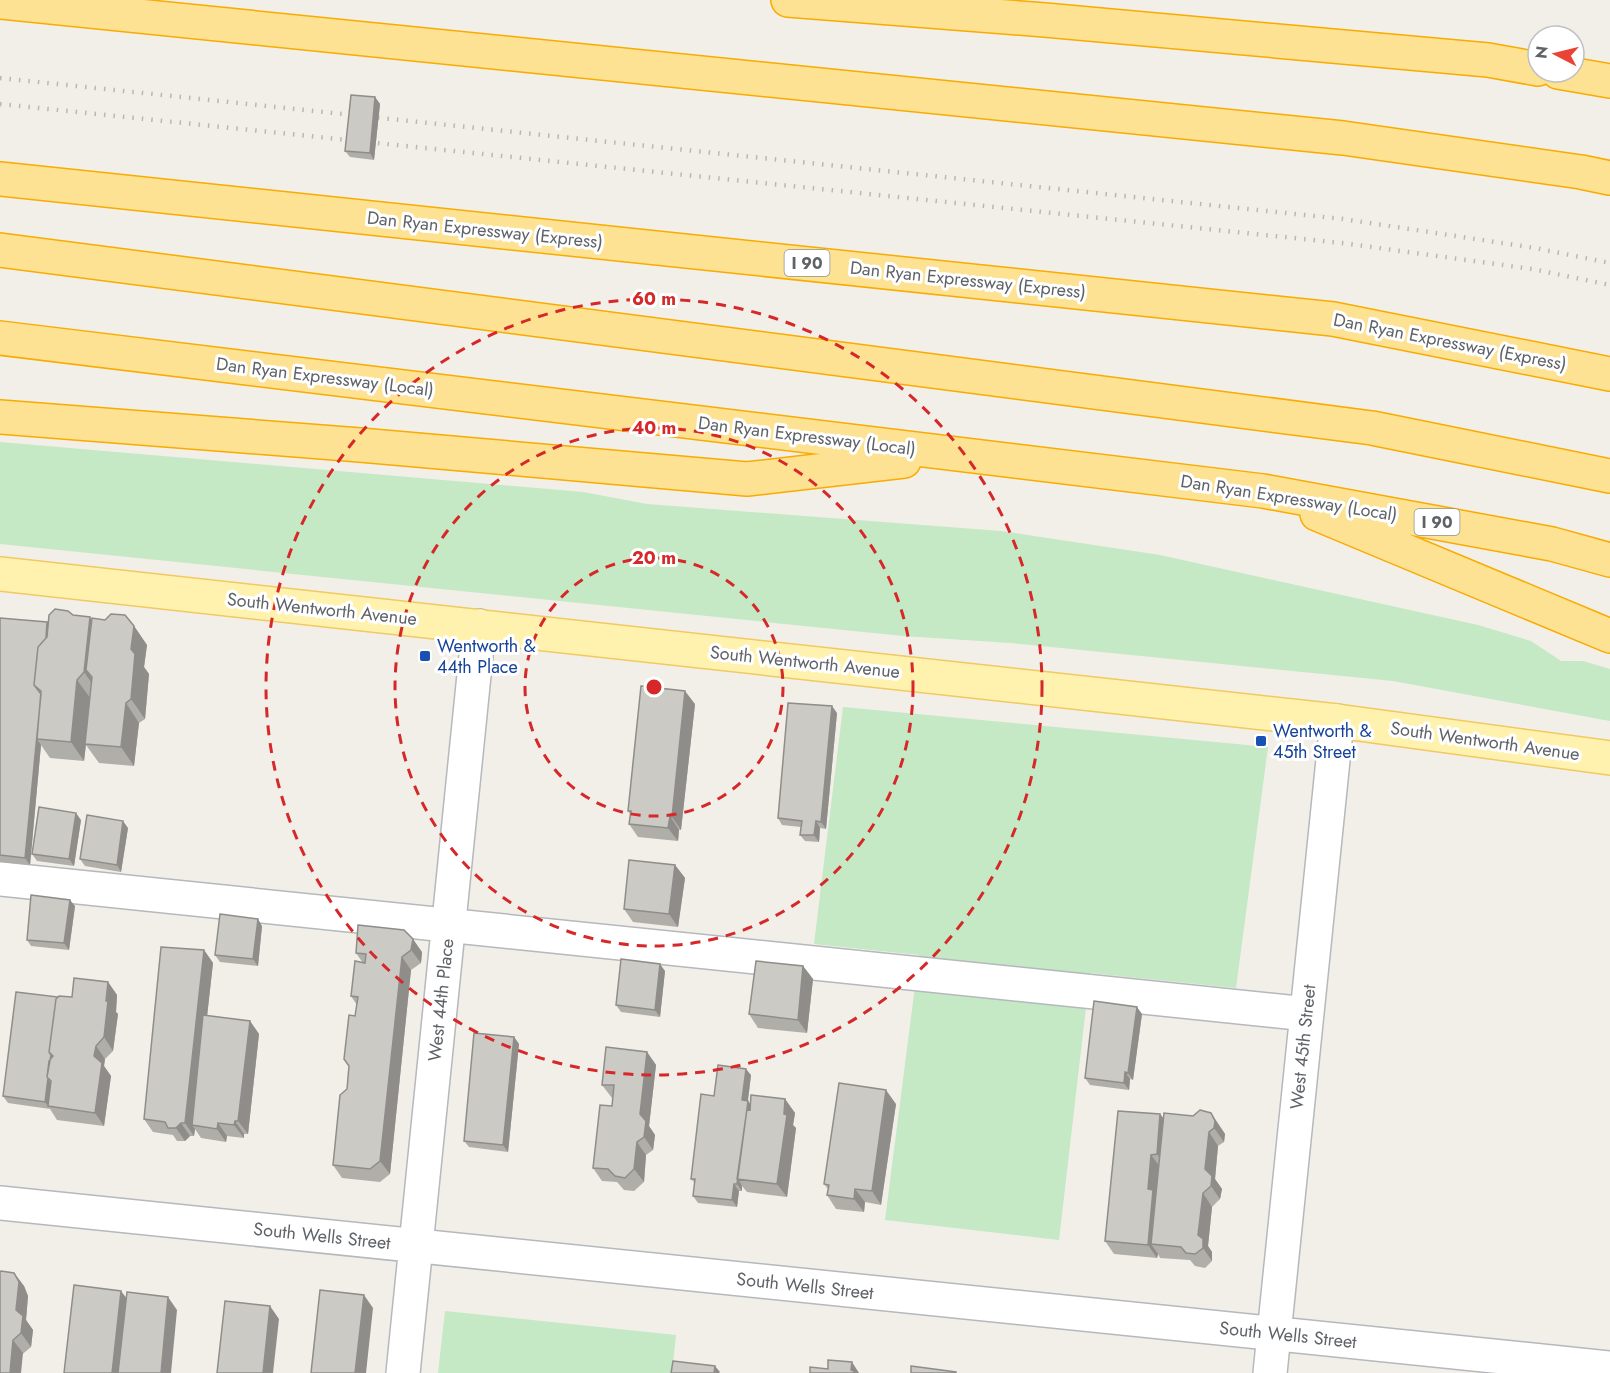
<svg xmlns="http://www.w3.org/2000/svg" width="1610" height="1373" viewBox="0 0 1610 1373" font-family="Jost,sans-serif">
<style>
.green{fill:#c5e8c5}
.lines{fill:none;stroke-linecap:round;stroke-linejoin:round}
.minor-casing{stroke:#b5b8bc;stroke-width:36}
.major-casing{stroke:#f2c960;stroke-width:36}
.highway-casing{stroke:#f9ab00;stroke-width:36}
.minor{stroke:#fff;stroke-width:33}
.major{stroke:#fff2af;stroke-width:33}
.highway{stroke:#fde293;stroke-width:33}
.rail{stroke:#b6b7b8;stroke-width:4.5;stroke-dasharray:1.5 8;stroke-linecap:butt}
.wall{fill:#afaea9}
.shaded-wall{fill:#8f8d8a}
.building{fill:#cccac5;stroke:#8f8d8a;stroke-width:1.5}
.ring{fill:none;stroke:#d62828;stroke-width:3;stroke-dasharray:10 8}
.transit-dot{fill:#1a4fb4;stroke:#fff;stroke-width:2}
.labels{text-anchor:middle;stroke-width:6;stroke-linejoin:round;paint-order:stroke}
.shield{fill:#fff;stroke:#8f9295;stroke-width:1.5}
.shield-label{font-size:16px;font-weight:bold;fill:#5f6368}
.street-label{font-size:18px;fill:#5f6368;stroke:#fff}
.transit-label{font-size:18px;fill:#164399;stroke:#fff;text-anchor:start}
.centre{fill:#d62828;stroke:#fff;stroke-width:3}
.ring-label{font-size:18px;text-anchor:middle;font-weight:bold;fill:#d62828;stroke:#fff;stroke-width:6;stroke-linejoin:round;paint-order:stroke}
</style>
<rect width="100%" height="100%" fill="#f1efe8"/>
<path class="green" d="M0 442 583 492 647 504 1001 531 1160 555 1478 625 1531 641 1561 661H1583L1610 669V721L1393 681 1011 643 903 636 0 544Z
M843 707 1268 747 1236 988 1090 973 1059 1240 885 1220 919 955 814 944Z
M445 1311 676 1335 672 1373H438Z"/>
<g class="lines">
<g class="minor-casing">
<path id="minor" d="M0 879 1307 1014
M0 1203 1610 1368
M403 1373 479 626
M1270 1373 1337 721"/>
</g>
<g class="major-casing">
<path id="major" d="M0 574 1337 721 1610 758"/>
</g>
<g class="highway-casing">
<path id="highway" d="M788 0 1045 20 1488 60 1538 69
M0 2 1343 138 1581 172 1610 178
M1558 72 1610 81
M0 179 1333 319 1610 374
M0 250 1372 428 1610 476
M0 338 1263 491 1552 544 1610 560
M0 417 360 445 747 479 904 461
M1317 514 1610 636"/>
</g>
<use href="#minor" class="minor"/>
<use href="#major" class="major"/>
<use href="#highway" class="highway"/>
<path class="rail" d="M0 78 1343 219 1535 248 1610 263
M0 104 1342 243 1532 269 1610 285"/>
</g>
<path class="wall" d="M375 97 380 104 374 160 350 157 345 151Z
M73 615 92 620 134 626 147 645 144 667 149 674 145 719 139 723 134 766 99 763 86 745 84 761 50 758 41 745 30 865 0 862V618L47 622Z
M695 704 681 830H679L678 841 638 837 629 824 630 814 628 811Z
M837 713 826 829 820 828 819 842 805 841 800 835 801 827 782 825 778 818Z
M81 820 74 866 37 861 32 854Z
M128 828 121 872 85 866 80 859Z
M675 865 685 878 678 927 633 922 624 909Z
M75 906 69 950 31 946 27 940Z
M358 925 422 952 421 963 411 970 390 1174 380 1182 342 1178 333 1165 347 1089 357 1005 351 996 363 963 356 953Z
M262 926 258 966 220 962 215 955Z
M204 950 213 963 207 1016 250 1021 259 1034 248 1134H244V1138L227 1136 226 1142 201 1138 195 1129 194 1136H190L185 1141H177L173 1135 153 1132 144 1119Z
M803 966 813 979 807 1033 758 1028 749 1014Z
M665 971 660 1017 621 1012 616 1005Z
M108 982 117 995 116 1012 118 1014 113 1051 105 1059 104 1066 111 1076 104 1126 57 1120 50 1109 8 1103 3 1096 58 997H72Z
M1142 1014 1133 1080 1130 1079 1129 1090 1090 1085 1085 1078Z
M514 1037 519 1044 508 1152 469 1147 464 1141Z
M647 1052 656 1065 649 1126 655 1135 653 1150 646 1155 644 1182 634 1191 624 1190 617 1182 602 1181 593 1168 612 1106 613 1098H612L602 1085Z
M751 1075 748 1101 750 1104 785 1099 795 1113 793 1125 796 1128 787 1197 747 1192 742 1186V1191H739L737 1207 698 1203 693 1196 695 1183 691 1179 714 1096Z
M896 1104 881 1205 865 1202 864 1212 836 1209 827 1195 828 1189 824 1184Z
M1211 1113 1225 1134 1224 1142 1218 1146 1215 1179 1222 1189 1220 1199 1212 1207 1208 1246 1212 1252V1261L1205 1268 1195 1266 1190 1260 1160 1258 1158 1254 1157 1258 1114 1254 1105 1241 1160 1114 1164 1119 1193 1116Z
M14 1273 24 1286 28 1296 26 1320 33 1330 31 1347 0 1373Z"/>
<path class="shaded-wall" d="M375 97 380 104 374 160 370 153Z
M90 617 103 637 86 670 98 687V692L84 672Z
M134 626 147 645 144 667 149 674 145 719 131 699V649Z
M77 680 91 699 84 761 71 742Z
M685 691 695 704 681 830 672 817Z
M41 694 37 739 41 745 30 865 25 858Z
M126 703 139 723 134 766 121 747Z
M832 706 837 713 826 829 821 822Z
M76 813 81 820 74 866 69 859Z
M670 816 679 830 678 841 668 828Z
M123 821 128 828 121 872 117 865Z
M816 821 820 828 819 842 814 835Z
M675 865 685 878 678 927 669 914Z
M70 900 75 906 69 950 64 943Z
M258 919 262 926 258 966 253 959Z
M413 939 422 952 421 963 411 950Z
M204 950 213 963 195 1125H192L195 1129 194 1136 185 1123Z
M402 957 411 970 390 1174 380 1161Z
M660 964 665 971 660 1017 655 1010Z
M803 966 813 979 807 1033 798 1020Z
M108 982 117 995 116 1012 118 1014 113 1051 104 1037Z
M1137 1007 1142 1014 1133 1080 1128 1073Z
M250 1021 259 1034 248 1134 238 1121Z
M514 1037 519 1044 508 1152 503 1145Z
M96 1046 105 1059 104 1066 111 1076 104 1126 95 1113 94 1056Z
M647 1052 656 1065 649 1126 655 1135 653 1150 644 1137 640 1114Z
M746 1069 751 1075 747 1107 742 1100Z
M1125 1072 1130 1079 1129 1090 1124 1083Z
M48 1079 53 1086 48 1106 45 1102Z
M886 1090 896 1104 881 1205 872 1191Z
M785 1099 795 1113 793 1125 796 1128 787 1197 777 1184Z
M748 1101 753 1108 738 1179Z
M1211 1113 1225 1134 1224 1142 1214 1128Z
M1160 1114 1170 1127 1166 1168 1157 1154Z
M235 1121 244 1134V1138L234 1125Z
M181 1123 190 1136 185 1141 176 1128Z
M218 1123 227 1136 226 1142 217 1129Z
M1209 1132 1218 1146 1215 1179 1222 1189 1220 1199 1211 1186 1205 1169Z
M637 1142 646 1155 644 1182 634 1169Z
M1151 1155 1161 1168 1151 1244 1158 1254 1157 1258 1148 1245V1189Z
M738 1179 742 1186V1191L737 1184Z
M734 1184 739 1191 737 1207 732 1200Z
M855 1189 865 1202 864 1212 854 1199Z
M1203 1193 1212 1207 1208 1246 1212 1252V1261L1203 1248 1198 1235Z
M14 1273 24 1286 28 1296 26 1320 33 1330 31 1347 21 1333 16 1310Z
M121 1291 131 1304 123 1373H112Z
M364 1295 373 1308 366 1373H355Z
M168 1297 177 1310 171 1373H161Z
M270 1306 279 1319 273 1373H263Z
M13 1340 23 1353 21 1373H10Z
M852 1362 859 1373H852L851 1370Z
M715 1366 720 1372 719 1373H714Z"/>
<path class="building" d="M351 95 375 97 370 153 345 151Z
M55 609 68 611 73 615 90 617 84 672 77 680 71 742 37 739 41 691 34 685 38 647 47 637 49 615Z
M111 614 125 615 134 626 131 649 135 654 131 699 126 703 121 747 85 744 92 677 86 670 92 618 105 620Z
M0 618 47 622 46 638 38 647 34 685 41 694 25 858 0 855Z
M641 686 685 691 672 817 670 816 668 828 629 824 631 811H628Z
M788 703 832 706 821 822 816 821 814 835H800L802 821 778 818Z
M39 807 76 813 69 859 32 854Z
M87 815 123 821 117 865 80 859Z
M629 860 675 865 669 914 624 909Z
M31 895 70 900 64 943 27 940Z
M220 914 258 919 253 959 215 955Z
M358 925 404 930 413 939 411 950 402 957 380 1161 370 1169 333 1165 340 1095 347 1089 349 1066 344 1059 349 1015 355 1016 358 997 351 996 355 961 365 963 366 954 356 953Z
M161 947 204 950 185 1123H181L176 1128H168L165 1122 144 1119Z
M621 959 660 964 655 1010 616 1005Z
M756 961 803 966 798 1020 749 1014Z
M74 978 108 982 106 1001H108L104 1037 96 1046 94 1056 102 1063 95 1113 48 1106 51 1081 47 1077 49 1061 53 1056 49 1052 56 999 59 996 72 997Z
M16 992 58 997 56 999 49 1052 51 1055 47 1077 48 1078 45 1102 3 1096Z
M1094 1001 1137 1007 1128 1073 1125 1072 1124 1083 1085 1078Z
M203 1015 250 1021 238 1121H235L234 1125 218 1123 217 1129 192 1125Z
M474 1033 514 1037 503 1145 464 1141Z
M606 1047 647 1052 640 1114 646 1121 644 1137 637 1142 634 1169 625 1178 615 1176 608 1169 593 1168 600 1105 612 1106 614 1085H602Z
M718 1065 746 1069 742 1100 748 1101 737 1184H734L732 1200 693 1196 695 1179H691L701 1094 714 1096Z
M839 1083 886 1090 872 1191 855 1189 854 1199 827 1195 829 1185 824 1184Z
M751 1095 785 1099 784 1114 787 1115 777 1184 737 1179 747 1109 750 1110Z
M1200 1110 1211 1113 1215 1121 1214 1128 1209 1132 1205 1169 1212 1176 1211 1186 1203 1193 1198 1235 1203 1239V1248L1195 1254 1186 1253 1181 1247 1151 1244 1164 1113 1193 1116Z
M1118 1111 1160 1114 1157 1154 1151 1155 1148 1189 1153 1190 1148 1245 1105 1241Z
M1 1271 14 1273 19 1282 16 1310 23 1316 21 1333 13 1340 10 1373H0V1272Z
M74 1285 121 1291 112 1373H64Z
M320 1290 364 1295 355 1373H311Z
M127 1292 168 1297 161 1373H118Z
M225 1301 270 1306 263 1373H217Z
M828 1360 852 1362 851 1370 854 1371V1373H810V1367L828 1369Z
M673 1361 715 1366 714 1373H671Z
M911 1366 956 1372V1373H911Z"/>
<g class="ring">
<circle cx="654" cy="687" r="129"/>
<circle cx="654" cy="687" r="259"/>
<circle cx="654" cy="687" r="388"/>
</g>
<g class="transit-dot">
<rect x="419" y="650" width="12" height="12" rx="3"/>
<rect x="1255" y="735" width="12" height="12" rx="3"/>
</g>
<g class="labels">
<g class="shield">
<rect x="784.5" y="250" width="45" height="26" rx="4.5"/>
<rect x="1414.5" y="509" width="45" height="26" rx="4.5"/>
</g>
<g class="shield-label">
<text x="807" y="269">I 90</text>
<text x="1437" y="528">I 90</text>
</g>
<g class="street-label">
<text transform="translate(485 230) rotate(6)" y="6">Dan Ryan Expressway (Express)</text>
<text transform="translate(968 280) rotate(6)" y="6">Dan Ryan Expressway (Express)</text>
<text transform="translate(1450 342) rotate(11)" y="6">Dan Ryan Expressway (Express)</text>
<text transform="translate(325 377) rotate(7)" y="6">Dan Ryan Expressway (Local)</text>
<text transform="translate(807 436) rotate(7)" y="6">Dan Ryan Expressway (Local)</text>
<text transform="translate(1289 498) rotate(9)" y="6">Dan Ryan Expressway (Local)</text>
<text transform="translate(322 609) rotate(6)" y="6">South Wentworth Avenue</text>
<text transform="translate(805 662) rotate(6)" y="6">South Wentworth Avenue</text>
<text transform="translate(1485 741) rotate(8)" y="6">South Wentworth Avenue</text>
<text transform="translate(441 1000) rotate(-84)" y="6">West 44th Place</text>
<text transform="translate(1303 1047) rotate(-84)" y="6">West 45th Street</text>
<text transform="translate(322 1236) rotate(6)" y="6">South Wells Street</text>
<text transform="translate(805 1286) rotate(6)" y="6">South Wells Street</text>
<text transform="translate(1288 1335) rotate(6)" y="6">South Wells Street</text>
</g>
<g class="transit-label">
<text x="437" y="652">Wentworth &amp;<tspan x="437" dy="21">44th Place</tspan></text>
<text x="1273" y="737">Wentworth &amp;<tspan x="1273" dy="21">45th Street</tspan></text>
</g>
</g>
<circle cx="654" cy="687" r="9" class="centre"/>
<g class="ring-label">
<text x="654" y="305">60 m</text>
<text x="654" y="434">40 m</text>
<text x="654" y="564">20 m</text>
</g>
<g transform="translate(1556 54) rotate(277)"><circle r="28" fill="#ffffff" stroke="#bfc1c3" stroke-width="1.5"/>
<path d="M0-4.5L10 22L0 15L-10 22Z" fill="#ea4335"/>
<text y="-9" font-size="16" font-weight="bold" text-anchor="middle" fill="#5f6368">N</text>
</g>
</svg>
